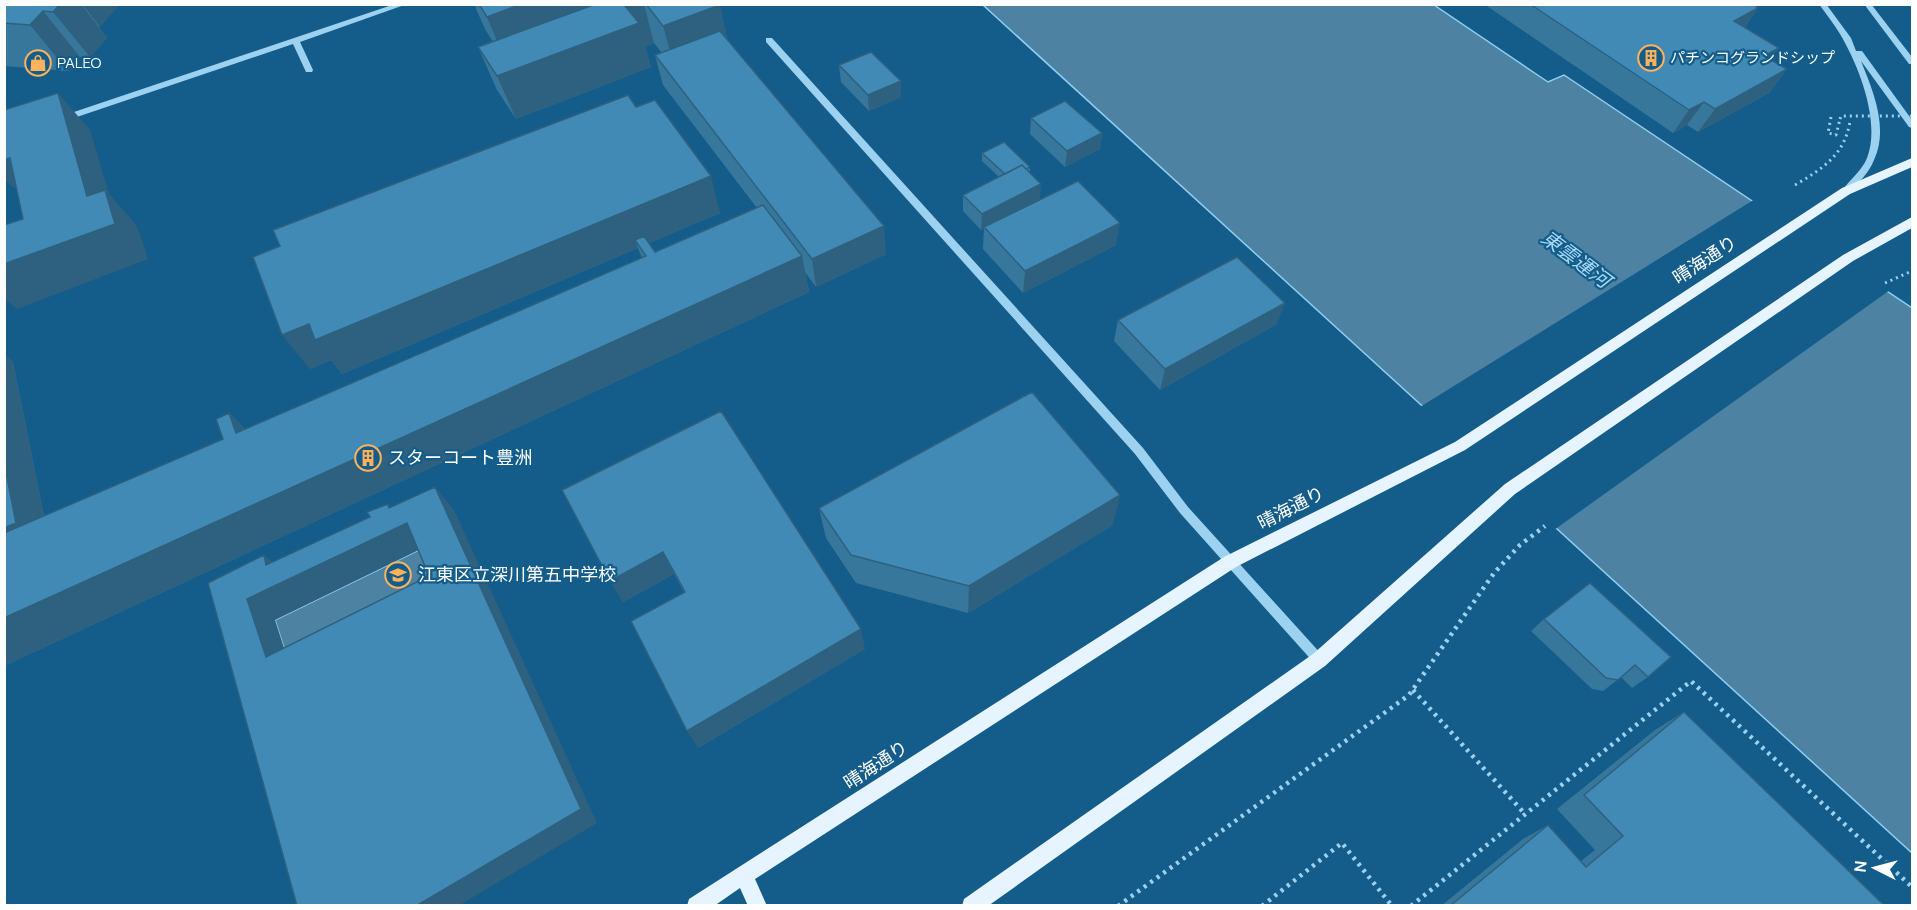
<svg xmlns="http://www.w3.org/2000/svg" width="1917" height="910" viewBox="0 0 1917 910" font-family="Manrope,'Noto Sans JP',sans-serif">
<style>
.water{fill:#4d82a2;stroke:#8ecff3;stroke-width:1.5}
.pier{fill:#145d8a}
.lines{fill:none;stroke-linecap:round;stroke-linejoin:round}
.path-far1{stroke:#9cd1f0;stroke-width:3;stroke-dasharray:2 4;stroke-linecap:butt}
.path{stroke:#9cd1f0;stroke-width:4.5;stroke-dasharray:3 5;stroke-linecap:butt}
.minor{fill:#9cd1f0;fill-rule:evenodd}
.major{fill:#e5f4ff;fill-rule:evenodd}
.path-bridge{stroke:#9cd1f0;stroke-width:3;stroke-dasharray:2 4;stroke-linecap:butt}
.wall{fill:#38779c}
.shaded-wall{fill:#2e617f}
.building{fill:#418ab5;stroke:#2e617f;stroke-width:1.5;fill-rule:evenodd}
.labels{text-anchor:middle;stroke-width:4.5;stroke-linejoin:round;paint-order:stroke}
.far-poi-label{font-size:15px;fill:#fff;stroke:#145d8a;text-anchor:start}
.street-label{font-size:18px;fill:#fff;stroke:#145d8a}
.poi-label{font-size:18px;fill:#fff;stroke:#145d8a;text-anchor:start}
.water-label{font-size:20px;font-style:italic;fill:#a8daf7;stroke:#145d8a}
</style>
<rect width="100%" height="100%" fill="#145d8a"/>
<path class="water" d="M983 5H1434L1548 82 1564 75 1912 308V853Z
M427 546 449 597 293 676 275 620Z"/>
<path class="pier" d="M1755 199 1890 290 1554 530 1420 407Z"/>
<g class="lines">
<path class="path-far1" d="M1911 4 1912 7
M1831 117 1828 133 1836 135 1840 119
M1795 185C1822 169 1845 155 1850 121
M1885 283 1912 271"/>
<path class="path" d="M1413 690 1525 814
M1118 906 1409 695 1494 573 1520 545 1545 526
M1262 906 1342 843 1392 906
M1411 906 1691 681 1912 887"/>
<path class="minor" d="M395 4H407L300 42 313 70 312 72H306L293 44 68 120H62L61 118 62 116Z
M1819 4H1826L1851 38 1856 51H1862L1912 120V128L1909 127 1861 61C1873 91 1889 128 1874 160 1869 173 1858 183 1849 193L1846 194 1842 191C1849 180 1862 171 1867 158 1881 122 1859 66 1840 34 1834 24 1826 14 1819 4Z
M1864 4H1871L1912 57V64H1909Z
M766 38H772L1143 448 1188 507 1323 656 1325 660 1323 664 1319 666 1315 664 1180 513 1135 454 766 42Z"/>
<path class="major" d="M1912 158V167L1850 194 1465 450 1236 567 755 879 767 906H748L740 888 714 906H687L689 899 1224 557 1455 442 1842 188Z
M1912 217V228L1853 261 1515 494 1325 666 988 906H962L964 899 1313 654 1505 484 1843 255Z"/>
<path class="path-bridge" d="M1840 119 1841 116H1912"/>
</g>
<path class="wall" d="M4 4H120L99 27 107 38 90 57H80L68 71 4 66Z
M474 4H719L727 38 886 254 816 287 805 272 809 292 4 666V354L13 362 44 516 223 439 229 413 245 429 642 258 638 248 342 374 331 360 310 369 636 107 720 213 649 243 655 252 757 208 663 85 655 55 662 53 654 43 645 47 651 67 516 119 497 90 478 47 493 42 485 29Z
M1484 4H1753L1758 8 1745 27 1779 48 1770 59 1787 69 1769 93 1698 132 1687 125 1673 133Z
M839 65 901 81V97L869 111 841 82Z
M1031 118 1102 133 1100 149 1065 167 1030 134Z
M982 153 1030 167V173L1040 200 1116 245 1023 293 983 249 984 228 981 230 963 211V195L999 177 982 161Z
M1118 320 1277 324 1160 390 1114 341Z
M562 490 865 649 698 748 684 592 674 574 623 602Z
M819 508 1113 525 968 613 856 583 826 538Z
M1590 583 1648 677 1632 688 1621 677 1603 691 1592 689 1531 631 1544 619Z
M1684 712 1885 906H1441L1523 839 1548 825 1581 861 1595 850 1557 809 1655 730Z"/>
<path class="shaded-wall" d="M60 4H81L107 38 90 57 53 12Z
M82 4H120L100 27Z
M521 4H644L654 43 645 47 651 67 516 119 497 76 505 60 487 17Z
M720 5 729 48 675 69 663 26Z
M1758 8 1742 31 1734 21Z
M43 11 80 57 68 71 30 25Z
M1779 48 1761 71 1764 56Z
M1787 69 1769 93 1698 132 1715 109Z
M901 81V97L869 111 868 95Z
M58 93 90 130 109 194 137 226 148 259 17 309 4 298V264L87 196Z
M1704 102 1687 125 1673 133 1689 110Z
M1102 133 1100 149 1065 167 1067 151Z
M4 157 10 158 21 186 14 188 4 179Z
M711 176 720 213 640 247 635 240 638 248 342 374 331 360 310 369 282 335 309 324Z
M1041 184 1040 200 984 227V228L981 230 982 214Z
M1120 223 1116 245 1023 293 1025 271Z
M884 226 886 254 816 287 812 259Z
M802 256 809 292 4 666V618Z
M1285 303 1277 324 1160 390 1165 369Z
M4 354 13 362 50 546 4 566Z
M229 413 261 445 236 433Z
M435 487 454 510 597 823 458 906H416Z
M1120 495 1113 525 968 613 969 586Z
M388 504 406 523H407L427 546 275 620 293 676 266 657 247 599 266 565 264 555 290 577 389 508Z
M663 552 674 574 623 602 610 581Z
M861 629 865 649 698 748 687 731Z"/>
<path class="building" d="M4 4H60L53 12 43 11 30 25 4 23Z
M479 4H521L487 17Z
M596 4H629L625 6 639 23 497 76 478 47Z
M646 4H719L720 5 663 26Z
M1530 4H1753L1758 8 1734 21 1779 48 1764 56 1787 69 1715 109 1704 102 1689 110Z
M720 31 884 226 812 259 655 55Z
M871 52 901 81 868 95 839 65Z
M58 93 87 196 105 190 115 224 4 264V225L23 219 10 158 4 160V110Z
M628 95 636 107 655 100 711 176 315 340 309 324 282 335 253 257 280 246 273 230Z
M1065 101 1102 133 1067 151 1031 118Z
M1004 142 1030 167 1026 169 1022 165 1005 174 982 153Z
M1022 165 1041 184 982 214 963 195Z
M1078 181 1120 223 1025 271 984 227Z
M763 205 802 256 4 618V533L223 439 216 419 229 413 236 433 646 256 635 240 644 236 655 252Z
M1237 257 1285 303 1165 369 1118 320Z
M1032 392 1120 495 969 586 851 555 819 508Z
M721 411 861 629 687 731 631 621 685 592 663 552 610 581 562 490Z
M4 462 16 523 4 528Z
M435 487 581 809 416 906H297L208 583 264 555 266 565 370 517 367 512 388 504 389 508ZM407 523 429 576 266 657 247 599Z
M1590 583 1671 657 1648 677 1635 665 1618 680 1606 678 1544 619Z
M1684 712 1885 906H1450L1548 825 1586 867 1623 836 1584 795Z"/>
<defs>
<g id="building-ring" transform="scale(1.35)"><circle r="9.5" fill="#145d8a" stroke="#ffb25b" stroke-width="1.5"/><path d="M-4-6H4V6H1V3H-1V6H-4ZM-2.5-4.3h1.7v1.8h-1.7ZM.8-4.3h1.7v1.8H.8ZM-2.5-1h1.7V.8h-1.7ZM.8-1h1.7V.8H.8Z" fill="#ffb25b"/></g>
<g id="shop-ring" transform="scale(1.35)"><circle r="9.5" fill="#145d8a" stroke="#ffb25b" stroke-width="1.5"/><path d="M-5-2.5h2.3a2.7 3.5 0 0 1 5.4 0H5L5.5 6h-11ZM-1.5-2.5h3a1.5 2.3 0 0 0-3 0Z" fill="#ffb25b"/></g>
<g id="school-ring" transform="scale(1.35)"><circle r="9.5" fill="#145d8a" stroke="#ffb25b" stroke-width="1.5"/><path d="M0-5L7-2L0 1L-7-2ZM-4 1L0 2.5L4 1V4Q0 6-4 4Z" fill="#ffb25b"/></g>
</defs>
<g fill-rule="evenodd">
<use href="#building-ring" x="1651" y="58"/>
<use href="#shop-ring" x="38" y="63"/>
<use href="#building-ring" x="368" y="458"/>
<use href="#school-ring" x="398" y="575"/>
</g>
<g class="labels">
<g class="far-poi-label">
<text x="1670" y="63">パチンコグランドシップ</text>
<text x="57" y="68">PALEO</text>
</g>
<g class="street-label">
<text transform="translate(1705 260) rotate(-33)" y="6">晴海通り</text>
<text transform="translate(1291 508) rotate(-27)" y="6">晴海通り</text>
<text transform="translate(876 765) rotate(-33)" y="6">晴海通り</text>
</g>
<g class="poi-label">
<text x="388" y="464">スターコート豊洲</text>
<text x="418" y="581">江東区立深川第五中学校</text>
</g>
<g class="water-label">
<text transform="translate(1576 259) rotate(37)" y="7">東雲運河</text>
</g>
</g>
<rect width="1917" height="910" fill="none" stroke="#ffffff" stroke-width="12"/>
<g transform="translate(1875 868) rotate(276)" stroke="#145d8a" stroke-width="4.5" paint-order="stroke">
<path d="M0-4.5L10 22L0 15L-10 22Z" fill="#ffffff"/>
<text y="-9" font-size="16" font-weight="bold" text-anchor="middle" fill="#ffffff">N</text>
</g>
</svg>
